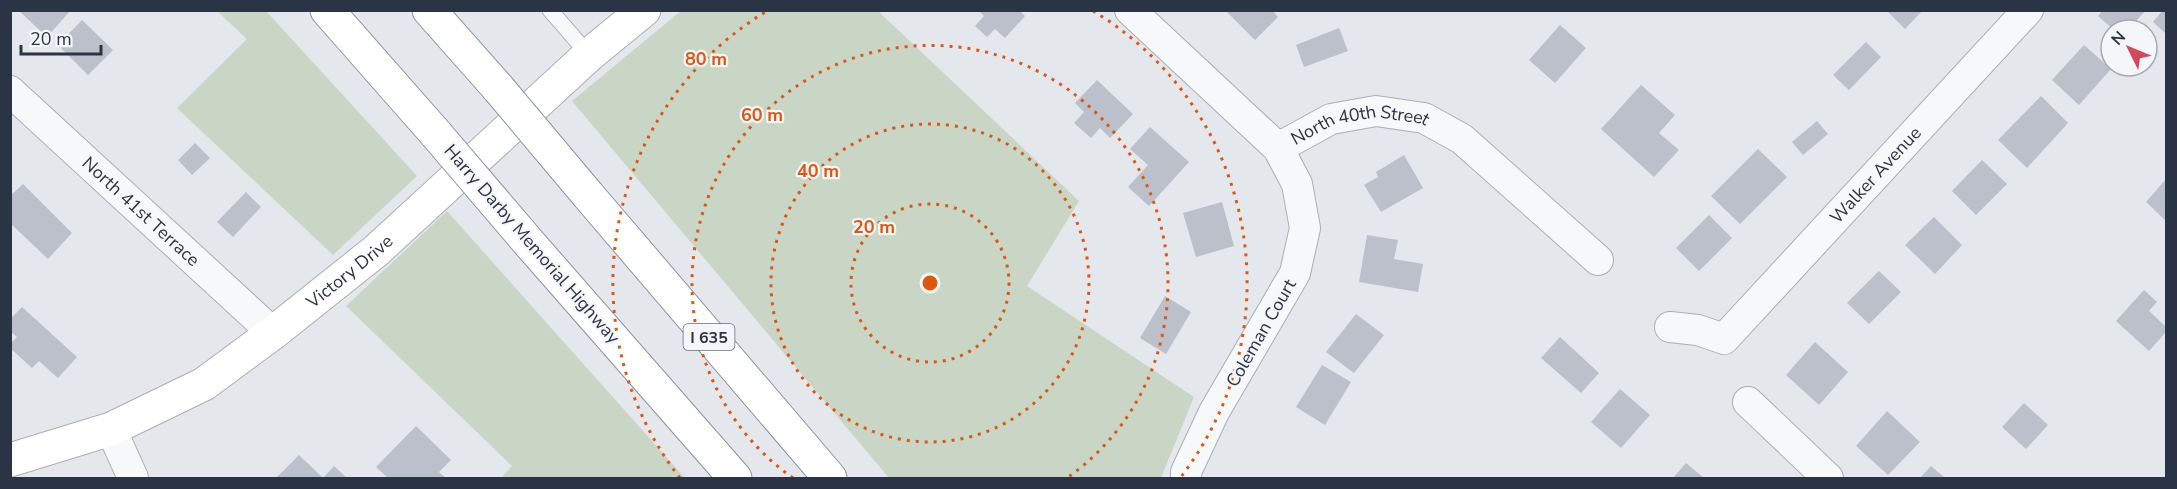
<svg xmlns="http://www.w3.org/2000/svg" width="2177" height="489" viewBox="0 0 2177 489" font-family="'Nunito Sans',sans-serif">
<style>
.green{fill:#c9d6c5}
.building{fill:#bbc0ca}
.lines{fill:none;stroke-linecap:round;stroke-linejoin:round}
.lane-casing{stroke:#a9aeb7;stroke-width:17}
.street-casing{stroke:#a9aeb7;stroke-width:32}
.secondary-casing{stroke:#a9aeb7;stroke-width:35}
.highway-casing{stroke:#8b94a3;stroke-width:35}
.lane{stroke:#f7f8fa;stroke-width:15}
.street{stroke:#f7f8fa;stroke-width:30}
.secondary{stroke:#fff;stroke-width:33}
.highway{stroke:#fff;stroke-width:33}
.highway-bridge-casing{stroke:#8b94a3;stroke-width:35;stroke-linecap:butt}
.highway-bridge{stroke:#fff;stroke-width:33}
.ring{fill:none;stroke:#df570f;stroke-width:3;stroke-dasharray:3 6}
.labels{text-anchor:middle;stroke-width:4.5;stroke-linejoin:round;paint-order:stroke}
.shield{fill:#f4f6f9;stroke:#676e7b;stroke-width:1.5}
.shield-label{font-size:16px;font-weight:bold;fill:#2b3445}
.street-label{font-size:18px;fill:#2b3445;stroke:#f4f6f9}
.centre{fill:#df570f;stroke:#f4f6f9;stroke-width:3}
.ring-label{font-size:18px;text-anchor:middle;font-weight:bold;fill:#df570f;stroke:#f4f6f9;stroke-width:4.5;stroke-linejoin:round;paint-order:stroke}
</style>
<rect width="100%" height="100%" fill="#e4e7ec"/>
<path class="green" d="M682 10 878 11 1079 201 1027 286 1194 397 1161 478H889L572 101Z
M217 11H266L417 176 333 255 177 108 247 39Z
M447 211 685 478H501L512 466 346 306Z"/>
<path class="building" d="M18 10H71L47 37Z
M978 10H1019L1025 16 1005 38 995 29 987 37 975 26 984 16Z
M1225 10H1272L1278 17 1255 40Z
M1886 10H1923L1905 29Z
M2103 10H2146L2128 30H2114L2098 16Z
M2163 10H2166V34L2153 22Z
M82 20 113 50 88 75 58 45Z
M1560 25 1586 48 1555 83 1529 60Z
M1339 28 1348 51 1304 67 1296 45Z
M1866 42 1881 57 1849 90 1833 75Z
M2084 45 2111 69 2079 105 2052 80Z
M1097 80 1133 114 1110 138 1100 128 1091 138 1074 123 1084 112 1075 103Z
M1641 85 1675 115 1659 133 1679 150 1654 177 1601 129Z
M2041 96 2068 123 2027 168 1998 140Z
M1817 121 1828 134 1803 155 1792 142Z
M1150 127 1189 162 1149 206 1128 187 1148 165 1130 149Z
M195 143 210 158 192 175 178 160Z
M1758 149 1787 177 1740 224 1711 196Z
M1404 155 1423 188 1381 212 1364 185 1378 177 1376 172Z
M1982 160 2007 184 1976 215 1952 191Z
M2166 179V221L2146 202Z
M23 184 72 233 48 259 10 223V196Z
M246 192 261 207 233 237 217 222Z
M1222 202 1234 246 1196 257 1183 213Z
M1709 215 1732 238 1699 271 1676 248Z
M1934 217 1962 245 1935 274 1905 245Z
M1367 235 1398 240 1394 259 1423 264 1418 292 1359 282Z
M1879 271 1901 292 1869 324 1847 303Z
M2144 290 2157 302 2149 311 2166 327V332L2149 351 2116 321Z
M1165 296 1191 312 1166 354 1140 338Z
M22 307 77 357 58 378 39 361 32 368 10 348V344L17 337 10 331V319Z
M1356 314 1384 335 1354 373 1326 352Z
M1560 337 1599 373 1581 393 1541 358Z
M1815 342 1848 372 1819 405 1786 375Z
M1322 365 1351 382 1325 425 1296 407Z
M1620 389 1650 415 1621 448 1591 422Z
M2024 403 2048 425 2026 449 2002 427Z
M1887 411 1920 442 1888 475 1856 446Z
M416 426 451 460 439 472 446 478H388L376 467Z
M299 455 323 478 334 466 347 478H276Z
M1686 463 1704 478H1673Z
M1931 466 1945 478H1920Z"/>
<g class="lines">
<g class="lane-casing">
<path id="lane" d="M550 10 589 55"/>
</g>
<g class="street-casing">
<g id="street">
<path d="M1130 10 1278 148 1297 184 1305 228 1295 273 1214 412 1186 472V478"/>
<path id="s1" d="M10 91 273 333"/>
<path id="s2" d="M1278 148 1331 119 1376 111 1424 118 1462 139 1598 260"/>
<path id="s3" d="M1670 327 1698 330 1724 339 2028 10"/>
<path d="M1748 402 1828 478"/>
<path d="M111 429 133 478"/>
</g>
</g>
<g class="secondary-casing">
<g id="secondary">
<path id="s4" d="M10 460 111 429 204 384 273 333 377 250 589 55 644 10"/>
</g>
</g>
<g class="highway-casing">
<path id="highway" d="M327 10 437 135
M429 10 499 89
M588 195 830 478
M530 244 735 478"/>
</g>
<use href="#lane" class="lane"/>
<use href="#street" class="street"/>
<use href="#secondary" class="secondary"/>
<use href="#highway" class="highway"/>
<g class="highway-bridge-casing">
<path id="highway-bridge" d="M499 89 588 195
M437 135 530 244"/>
</g>
<use href="#highway-bridge" class="highway-bridge"/>
</g>
<g class="ring">
<circle cx="930" cy="283" r="79"/>
<circle cx="930" cy="283" r="159"/>
<path d="M793 478A238 238 0 1 1 1067 478"/>
<path d="M680 478A317 317 0 0 1 767 11M1093 11A317 317 0 0 1 1180 478"/>
</g>
<g class="labels">
<rect class="shield" x="683.5" y="324" width="51" height="26" rx="4.5"/>
<g class="shield-label">
<text x="709" y="343">I 635</text>
</g>
<g class="street-label">
<text dy="6" stroke="none"><textPath href="#s2" startOffset="88">North 40th Street</textPath></text>
<text dy="6" stroke="none"><textPath href="#s3" startOffset="279">Walker Avenue</textPath></text>
<text dy="6" stroke="none"><textPath href="#s1" startOffset="178">North 41st Terrace</textPath></text>
<text transform="translate(532 244) rotate(49)" y="6">Harry Darby Memorial Highway</text>
<text dy="6" stroke="none"><textPath href="#s4" startOffset="393">Victory Drive</textPath></text>
<text transform="translate(1261 333) rotate(-60)" y="6">Coleman Court</text>
</g>
</g>
<circle cx="930" cy="283" r="9" class="centre"/>
<g class="ring-label">
<text x="706" y="65">80 m</text>
<text x="762" y="121">60 m</text>
<text x="818" y="177">40 m</text>
<text x="874" y="233">20 m</text>
</g>
<rect width="2177" height="489" fill="none" stroke="#2b3445" stroke-width="24"/>
<g transform="translate(2129 48) rotate(313)"><circle r="28" fill="#f4f6f9" stroke="#a4a8b1" stroke-width="1.5"/>
<path d="M0-4.5L10 22L0 15L-10 22Z" fill="#d1495b"/>
<text y="-9" font-size="16" font-weight="bold" text-anchor="middle" fill="#2b3445">N</text>
</g>
<path d="M21 45v9h80v-9" fill="none" stroke="#2b3445" stroke-width="3"/>
<text x="30" y="45" font-size="18" fill="#2b3445" stroke="#f4f6f9" stroke-width="4.5" paint-order="stroke">20 m</text>
</svg>
